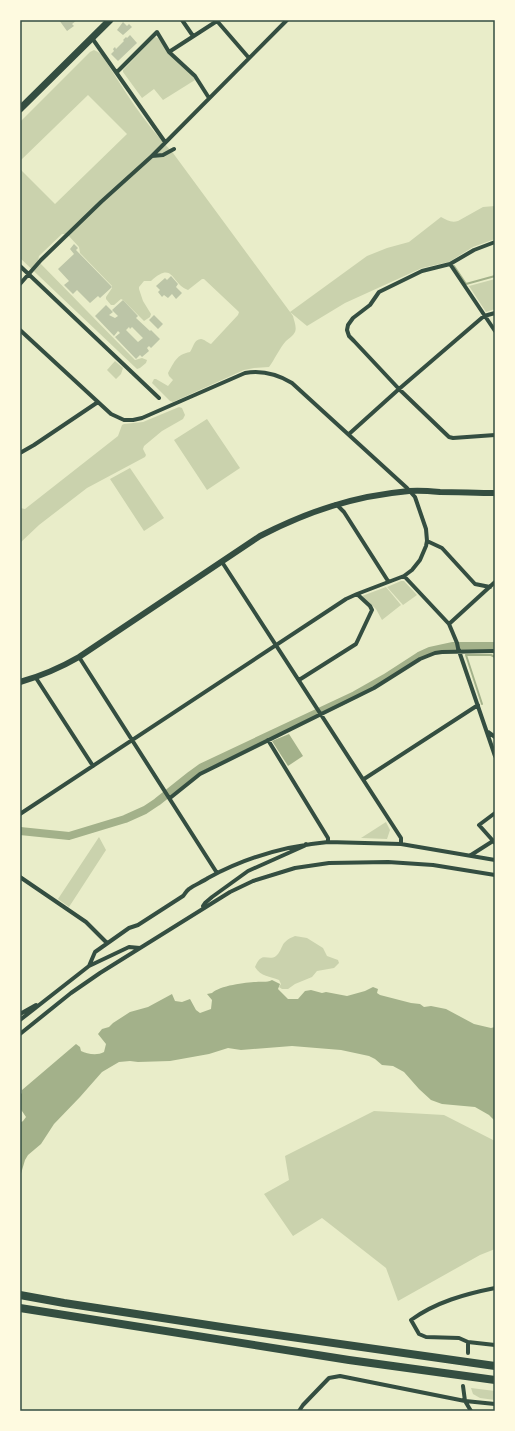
<svg xmlns="http://www.w3.org/2000/svg" width="515" height="1431" viewBox="0 0 515 1431" font-family="Figtree,sans-serif">
<style>
.green{fill:#cad2ad}
.water{fill:#a3b18a}
.lines{fill:none;stroke-linecap:round;stroke-linejoin:round}
.stream{stroke:#a3b18a;stroke-width:2}
.canal{stroke:#a3b18a;stroke-width:8}
.building{fill:#bcc5a7;fill-rule:evenodd}
.minor{stroke:#344e41;stroke-width:4}
.secondary{stroke:#344e41;stroke-width:6}
.trunk{stroke:#344e41;stroke-width:7}
.motorway{stroke:#344e41;stroke-width:8}
.neatline{fill:none;stroke:#344e41;stroke-width:1.5}
</style>
<rect width="100%" height="100%" fill="#e9edc9"/>
<path class="green" d="M155 37 158 38 169 53 192 75 195 80 163 100 154 89 142 98 123 72V70Z
M94 50 98 52 102 55C123 89 145 124 173 153L293 316C294 321 297 327 295 332 293 336 289 338 286 341 279 349 275 359 269 367L254 368 244 370 173 402 170 401 152 383 154 379H156L168 386 173 380 169 376 168 373C175 361 176 355 190 352 193 348 194 339 201 339 204 339 208 343 211 344L238 315 239 312 204 279H202L188 290C171 284 174 260 151 281H144L139 287V289L143 301 151 314 150 317 144 321 123 300 121 299 114 305H111L106 299V297L112 288V286L80 253 79 247 67 234H62L39 256 38 261 135 360 142 358 147 360 146 363 140 368 137 369 20 258V169L55 204 127 134 88 95 20 161V122L90 52Z
M495 206V239L473 247 449 262 422 268 345 303 307 326 290 312 367 256 387 248 409 242 441 217C447 220 451 223 458 221L483 207Z
M495 279V309L486 312 469 286Z
M115 361 123 368 121 374 116 379 107 370Z
M179 407 182 408 185 415 183 419 162 431 144 446 143 449 146 455 145 457 87 488 39 525 20 543V508L25 509 118 436 122 425 124 424 143 422Z
M207 419 240 468 207 490 174 440Z
M130 468 164 518 144 531 110 479Z
M401 581H404L417 595 403 605 387 587Z
M386 587 401 605 382 620 376 609 362 596Z
M386 822 390 830 387 839 361 838Z
M99 837 106 850 69 907 58 899Z
M295 936 307 938 323 948 327 956 338 960 339 963 334 968 317 971 312 977 295 984 288 989H282L279 987 281 984 279 980C270 976 261 977 255 967 262 950 268 962 276 956 284 949 279 942 295 936Z
M374 1111 444 1115 495 1141V1249L480 1255 398 1301 386 1268 322 1218 293 1236 264 1194 289 1180 285 1156Z
M471 1388 495 1391V1400L480 1398 473 1394Z"/>
<path class="water" d="M289 734 303 756 288 766 272 741Z
M272 980 280 984 278 989 288 999H298L305 991 311 990 322 993 326 992 347 996 365 991 373 987 378 989 377 993 380 995 411 1003 420 1004 424 1007 431 1006 446 1009 474 1024 491 1028 495 1027V1121L489 1115 475 1107 442 1104 431 1100 419 1089 404 1072 393 1066 382 1065 375 1059 369 1056 341 1050 292 1046 241 1050 228 1048 209 1054 170 1061 138 1062 130 1061 119 1062 102 1072 80 1097 54 1124 41 1144 28 1155 25 1160 20 1177V1123L23 1121 26 1117 20 1108V1095L22 1093V1090L76 1044 80 1047 81 1051C87 1054 97 1056 104 1052L106 1044 98 1034 102 1029 109 1027 113 1023 130 1012 148 1007 172 994 175 1001 182 1002 190 999 196 1010 200 1013 211 1009 212 1000 207 994 212 993C219 986 246 982 256 982 262 981 266 983 272 980Z"/>
<g class="lines">
<path class="stream" d="M454 266 466 284 495 276
M482 704 466 655H491L495 657"/>
<path class="canal" d="M20 831 69 836 125 819 145 810 157 802 191 775 202 767 355 695 385 678 419 656 430 651 453 646H495"/>
</g>
<path class="building" d="M59 20H77L72 24 74 26 67 31Z
M123 22 127 26 129 24 132 27 123 35 117 30Z
M130 35 137 43 118 61 111 54 114 51 113 49 115 47 116 49 124 41 123 40 126 37 127 38Z
M74 244 78 248 76 250 112 287 100 298 98 296 90 303 77 290 73 294 64 285 69 281 58 269 74 254 70 249Z
M171 276 178 284 176 287 182 293 176 299 172 294 168 298 164 295 162 297 158 292 160 290 156 286 165 278 167 280Z
M123 300 138 316 136 318 150 331 151 330 160 339 151 348 149 346 147 348 149 351 142 357 140 355 136 359 115 337 120 333 118 331 114 336 95 316 106 305 113 312 109 315 115 318 118 316 112 310ZM129 327 130 329 132 327 143 338 138 342 126 330Z
M154 315 163 324 158 329 149 320Z"/>
<g class="lines">
<path class="minor" d="M182 20 193 36
M92 38 165 142
M169 52 217 21 249 58
M117 72 157 32 169 52 195 76 209 98
M152 156 163 155 174 149
M495 242 474 250 450 264 422 271 379 292 370 305 353 318 348 325 347 330 349 336 354 341 399 389 449 437 453 438 495 435
M450 264 495 331
M20 266 159 398
M20 284 41 260 101 202 152 156 287 20
M20 330 111 414 124 420H133L142 418 245 373C262 370 277 374 292 383L407 488 415 497 426 529 427 541 426 546 420 560 412 570 404 576 357 594 346 599 20 814
M349 434 399 389 484 316 495 313
M20 453 34 445 98 402
M336 504 344 512 388 581
M427 541 442 548 475 584 490 587
M222 562 401 838V844L495 860
M404 576 449 624 457 643 458 648 495 756
M449 624 495 582
M79 657 217 873
M36 678 93 766
M299 680 356 644 372 610 370 606 357 594
M488 732 495 737
M268 740 328 838V842L401 844
M364 779 478 705
M170 798 200 774 374 688 420 659 435 653 442 652 495 651
M495 813 479 825 495 843
M471 855 493 841
M20 877 86 922 107 943
M204 908 203 906 205 903 212 897 248 871 304 846 306 844
M89 966 95 952 129 928 138 925 183 896C185 894 186 891 189 889 194 885 202 882 208 878 246 857 285 846 328 842
M20 1014 36 1005
M20 1020 89 966 129 947 140 948
M20 1034 71 993 100 973 230 892 253 881 295 868 329 863 388 862 433 865 495 875
M495 1288C465 1294 436 1302 411 1320L419 1334 426 1337 459 1338 468 1342 495 1345
M468 1353V1342
M463 1386 465 1401 471 1411
M299 1411 303 1405 329 1378 340 1376 465 1401 495 1404"/>
<path class="secondary" d="M20 682C41 676 60 668 79 657L260 536C309 511 354 496 409 491 419 490 430 491 440 492 458 492 477 493 495 493"/>
<path class="trunk" d="M20 109 110 20"/>
<path class="motorway" d="M20 1295 64 1303 228 1328 495 1366
M20 1308 349 1360 495 1380"/>
</g>
<rect width="515" height="1431" fill="none" stroke="#fefae0" stroke-width="42"/>
<rect x="21" y="21" width="473" height="1389" class="neatline"/>
</svg>
